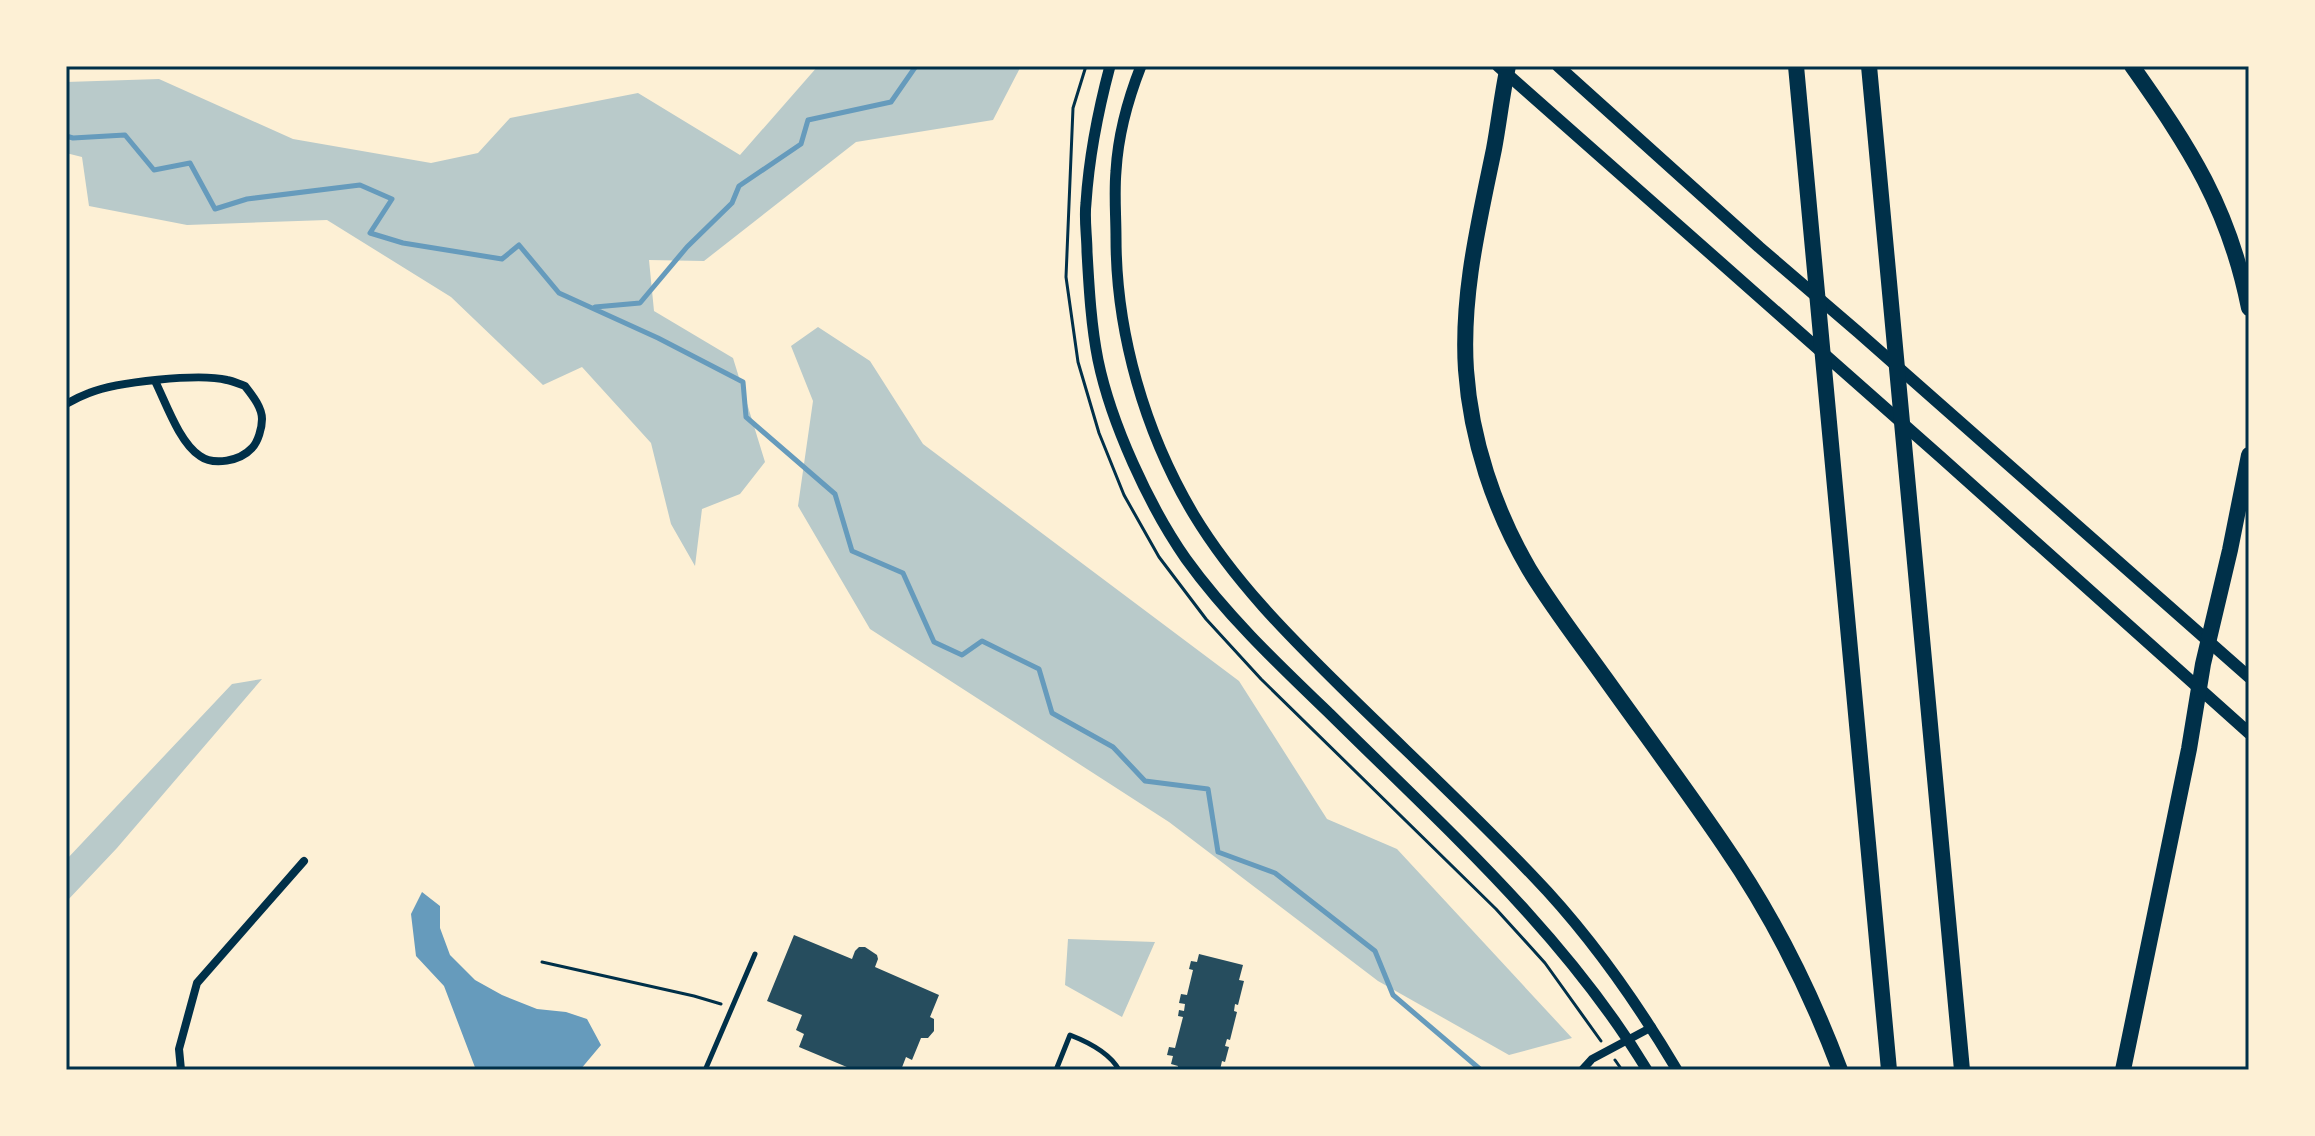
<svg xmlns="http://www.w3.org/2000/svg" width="2315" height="1136" viewBox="0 0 2315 1136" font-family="Spectral,serif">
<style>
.green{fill:#b9caca}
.water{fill:#669bbc}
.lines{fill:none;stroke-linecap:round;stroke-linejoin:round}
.stream{stroke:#669bbc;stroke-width:5}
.building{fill:#264d5e}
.path{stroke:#003049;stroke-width:3}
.service{stroke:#003049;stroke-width:5}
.minor{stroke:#003049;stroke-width:8}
.tertiary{stroke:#003049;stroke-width:11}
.secondary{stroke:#003049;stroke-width:12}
.motorway{stroke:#003049;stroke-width:16}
.neatline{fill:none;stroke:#003049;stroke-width:3}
</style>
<rect width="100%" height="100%" fill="#fdf0d5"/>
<path class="green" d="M818 66H1021L993 120 856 142 704 261 649 260 654 311 733 358 765 462 740 494 702 509 695 566 671 524 651 443 582 367 543 385 451 297 327 220 187 225 89 206 82 157 66 153V82L159 79 293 139 431 163 478 153 510 118 638 93 740 155Z
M818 327 870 361 923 444 1239 681 1327 819 1397 849 1572 1038 1509 1055 1378 981 1169 822 870 629 798 506 813 401 791 346Z
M262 679 117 848 66 902V860L232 684Z
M1068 939 1155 942 1122 1017 1065 985Z"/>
<path class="water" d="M422 892 440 906V928L450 955 475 980 502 995 537 1009 566 1012 587 1019 601 1045 580 1070H476L444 986 416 956 411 914Z"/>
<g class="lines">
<path class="stream" d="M66 136 73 138 125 135 154 170 190 163 215 209 247 199 360 185 392 199 370 233 403 243 502 259 519 245 559 293 658 338 743 382 746 417 835 494 852 551 903 573 934 642 962 655 982 641 1039 669 1052 713 1113 747 1145 781 1208 789 1218 852 1275 873 1375 951 1393 995 1481 1070
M595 307 640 303 687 247 732 203 739 186 801 144 808 120 891 102 916 66"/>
</g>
<path class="building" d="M794 935 852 959 855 951 859 947H865L877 955 878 959 875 967 939 995 930 1017 934 1019V1031L928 1038H921L912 1060 906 1057 901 1070H854L799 1047 804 1034 796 1030 802 1015 767 1001Z
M1199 954 1243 965 1239 980 1244 981 1238 1005 1235 1004 1234 1011 1237 1012 1230 1040 1227 1039 1225 1046 1229 1047 1225 1062 1222 1061 1220 1070H1177L1178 1066 1171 1064 1173 1056 1167 1055 1169 1047 1175 1048 1183 1017 1178 1016 1179 1010 1184 1011 1185 1004 1179 1003 1181 994 1187 995 1193 970 1189 969 1191 961 1197 962Z"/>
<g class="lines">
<path class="path" d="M1086 66 1073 108 1066 277 1078 362 1099 433 1124 495 1159 557 1206 619 1261 679 1496 909 1545 963 1601 1041
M542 962 694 996 721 1004
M1615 1060 1622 1070"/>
<path class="service" d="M709 1070 706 1068 755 954
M1056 1070 1070 1035C1088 1042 1110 1053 1119 1070"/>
<path class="minor" d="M66 404C73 400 81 396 89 393 116 382 199 373 227 380 233 381 239 384 245 386 252 395 262 407 262 419 262 428 258 442 252 448 240 461 214 466 200 456 179 442 166 403 155 381
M181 1070 179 1049 197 983 304 861
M1582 1070 1592 1059 1652 1027"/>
<path class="tertiary" d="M1110 66C1098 111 1089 157 1086 203 1084 219 1087 236 1087 252 1089 287 1091 325 1098 360 1111 423 1149 506 1186 559 1227 616 1279 665 1330 714 1443 826 1564 933 1647 1070
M1141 66C1128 99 1118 136 1116 171 1114 193 1116 216 1116 238 1116 333 1145 433 1194 515 1234 581 1288 635 1343 689 1406 751 1472 812 1533 876 1589 934 1636 1001 1677 1070"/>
<path class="secondary" d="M1498 66C1750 287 2000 509 2249 733
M1558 66 1759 247 1858 332 2249 677"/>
<path class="motorway" d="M1508 66C1502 94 1499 122 1494 149 1479 222 1461 295 1466 370 1471 440 1494 509 1529 569 1552 607 1580 643 1605 678 1645 734 1686 789 1724 845 1773 916 1810 990 1840 1070
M1796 66 1889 1070
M1869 66 1962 1070
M2132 66C2190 148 2229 208 2249 308
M2123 1070 2189 749 2203 664 2230 550 2249 455"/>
</g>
<rect width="2315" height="1136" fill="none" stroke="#fdf0d5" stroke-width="136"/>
<rect x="68" y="68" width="2179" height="1000" class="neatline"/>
</svg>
